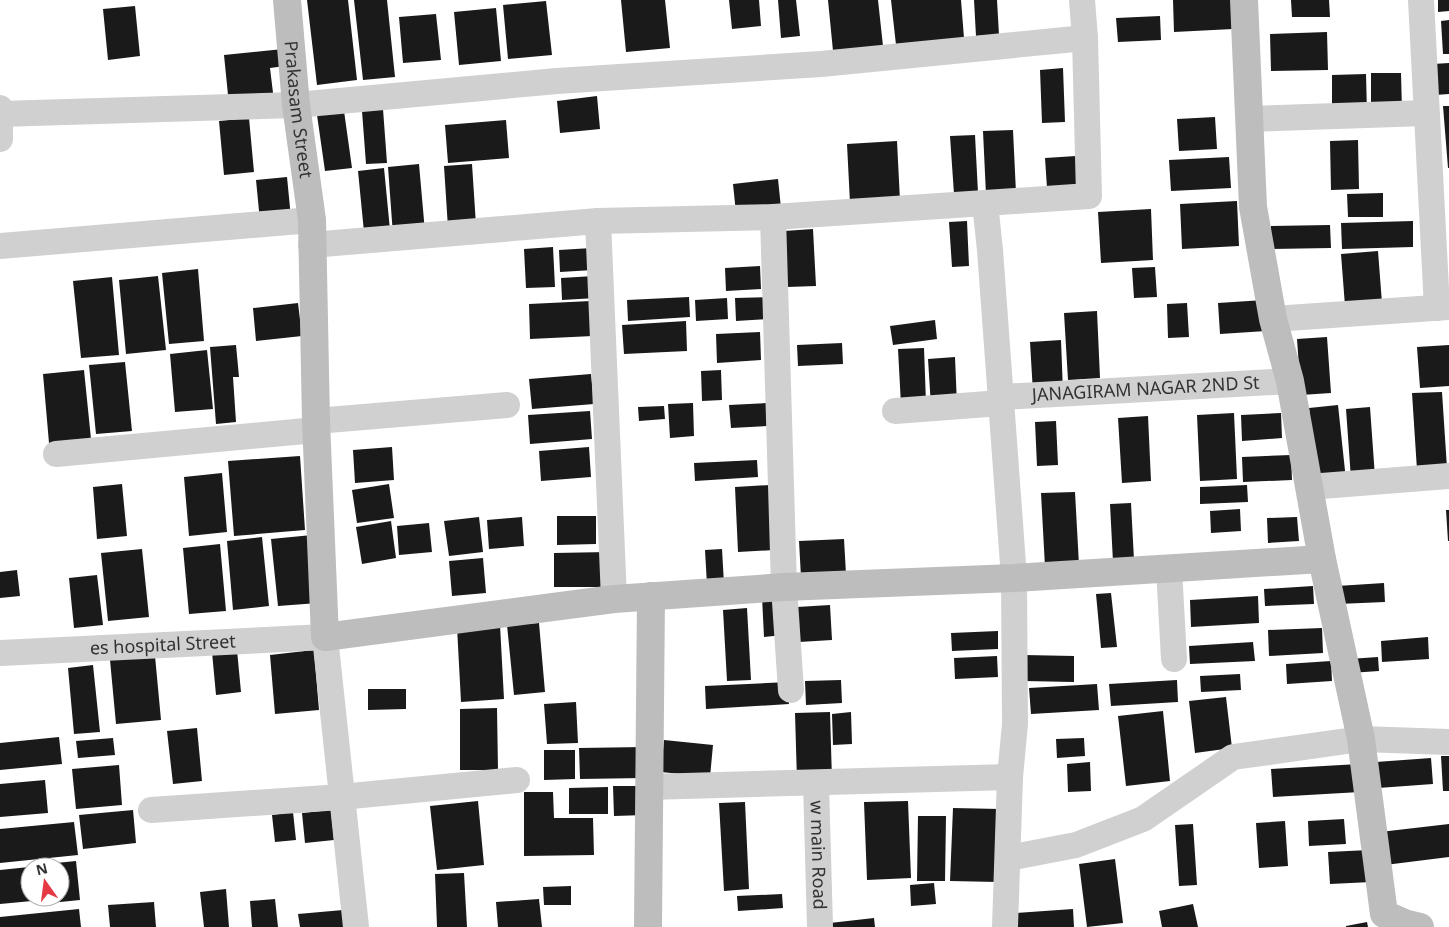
<svg xmlns="http://www.w3.org/2000/svg" width="1449" height="927" viewBox="0 0 1449 927" font-family="'Noto Sans',sans-serif">
<style>
.building{fill:#1a1a1a}
.lines{fill:none;stroke-linecap:round;stroke-linejoin:round}
.street{stroke:#d0d0d0;stroke-width:26}
.secondary{stroke:#bdbdbd;stroke-width:28}
.labels{text-anchor:middle;stroke-width:5;stroke-linejoin:round;paint-order:stroke}
.street-label{font-size:18px;fill:#333;stroke:#fff}
</style>
<rect width="100%" height="100%" fill="#fff"/>
<path class="building" d="M307 0H348L357 80 317 85Z
M354 0H387L395 77 363 80Z
M621 0H665L670 48 626 52Z
M729 0H759L761 26 732 29Z
M778 0H796L800 36 781 38Z
M828 0H878L883 46 833 51Z
M891 0H961L964 38 896 45Z
M974 0H997L999 35 976 36Z
M1173 0H1232L1233 29 1174 32Z
M1291 0H1329L1330 17H1292Z
M1438 0H1449V11L1438 12Z
M546 1 552 55 508 59 503 5Z
M135 6 140 56 108 60 103 9Z
M496 8 501 61 459 65 454 12Z
M436 14 441 60 403 63 399 17Z
M1160 16 1161 40 1118 42 1116 18Z
M1449 20V54H1443L1441 21Z
M1327 32 1328 70 1271 71 1270 34Z
M283 49 285 66 270 68 274 101 229 105 224 55Z
M1449 63V94L1435 95 1433 64Z
M1063 68 1065 122 1042 123 1040 70Z
M1371 73H1401L1402 111 1371 112Z
M1366 74 1367 113 1332 114V75Z
M597 96 600 129 560 133 557 101Z
M1443 106H1449V168H1448Z
M383 109 387 163 366 164 362 111Z
M344 111 352 168 325 171 317 115Z
M1215 117 1217 149 1179 151 1177 119Z
M249 118 254 172 224 175 219 121Z
M506 120 509 158 448 163 445 125Z
M1013 130 1016 193 986 195 983 131Z
M975 135 978 193 954 194 950 136Z
M1358 140 1359 189 1331 190 1330 141Z
M897 141 900 201 850 203 847 144Z
M1076 156 1078 186 1047 188 1045 158Z
M1229 157 1231 188 1171 191 1169 160Z
M419 164 425 232 393 235 388 167Z
M472 164 476 225 448 228 444 166Z
M384 168 390 230 364 232 358 171Z
M287 177 291 218 260 221 256 180Z
M778 179 781 208 736 213 733 184Z
M1383 193V217H1348L1347 194Z
M1237 201 1239 246 1182 249 1180 204Z
M1151 209 1153 260 1101 263 1098 212Z
M967 221 969 266 952 267 949 222Z
M1413 221V247L1342 249 1341 223Z
M1330 225 1331 248 1271 249V226Z
M813 229 816 286 787 287 784 231Z
M553 247 555 287 526 288 524 249Z
M592 248 593 270 560 272 559 250Z
M1378 251 1382 303 1345 306 1341 254Z
M760 266 761 289 726 291 725 268Z
M1155 267 1157 297 1134 298 1132 268Z
M198 269 204 341 169 344 162 273Z
M158 276 166 350 126 354 119 280Z
M594 276 596 298 562 300 561 278Z
M112 277 119 355 81 358 73 281Z
M689 297 690 317 628 321 627 300Z
M769 297 770 319 736 321 735 298Z
M727 298 728 319 696 321 695 300Z
M1264 300 1266 331 1220 334 1218 303Z
M591 301 593 336 530 339 529 304Z
M298 303 302 336 256 341 253 308Z
M1187 303 1189 337 1168 338 1167 304Z
M1097 311 1100 378 1068 380 1064 313Z
M935 320 937 339 893 345 890 326Z
M686 321 687 351 624 354 622 325Z
M760 332 761 360 717 363 716 334Z
M1327 337 1331 393 1301 395 1297 339Z
M1061 340 1063 392 1033 393 1030 342Z
M842 343 843 364 798 366 797 345Z
M236 345 239 377H233L236 422 216 424 210 347Z
M1449 345V386L1420 388 1417 347Z
M924 348 926 403 901 405 898 349Z
M207 350 213 409 175 412 170 354Z
M955 357 957 405 931 406 928 359Z
M125 362 132 431 96 434 89 365Z
M84 370 91 439 49 443 43 374Z
M721 370 722 400 702 401 701 371Z
M591 374 594 404 532 409 529 379Z
M1442 392 1447 468 1417 470 1412 393Z
M693 403 694 436 670 438 668 404Z
M768 403 769 426 731 428 729 405Z
M1338 405 1346 480 1317 483 1309 408Z
M664 406 665 419 639 421 638 407Z
M1370 407 1375 477 1351 479 1346 409Z
M590 411 592 439 530 444 528 415Z
M1234 413 1237 479 1200 481 1197 415Z
M1281 413 1282 438 1242 441 1241 415Z
M1148 416 1151 481 1122 483 1118 418Z
M1056 421 1058 465 1037 466 1035 422Z
M392 447 394 480 355 483 353 450Z
M589 447 591 477 541 481 539 451Z
M1291 455 1292 480 1243 482 1242 457Z
M300 456 305 530 234 536 228 461Z
M757 460 758 477 695 481 694 463Z
M222 473 227 532 189 536 184 477Z
M122 484 127 536 97 539 93 487Z
M389 484 394 518 357 523 352 490Z
M770 485 774 550 738 552 735 487Z
M1247 485 1248 502 1200 504V487Z
M1075 492 1079 565 1045 567 1041 493Z
M1131 503 1134 560 1113 562 1110 504Z
M1240 509 1241 531 1211 533 1210 511Z
M1446 510H1449V541H1448Z
M557 516H596V544L557 545Z
M479 517 483 552 449 556 444 521Z
M522 517 524 546 489 549 487 520Z
M1297 517 1299 541 1268 543 1267 518Z
M391 521 396 558 362 564 356 527Z
M429 523 432 552 399 555 397 526Z
M312 535 318 603 278 606 271 539Z
M262 537 269 606 233 610 227 541Z
M844 539 846 574 801 577 799 541Z
M220 544 226 611 189 614 183 548Z
M142 549 149 617 108 621 101 553Z
M722 549 724 584 707 585 705 550Z
M608 552V587H554V553Z
M483 558 486 593 452 596 449 561Z
M17 570 20 596 0 598V572Z
M97 575 103 625 74 628 69 578Z
M1384 583 1385 602 1338 604 1337 586Z
M1313 586 1314 604 1265 606 1264 589Z
M1111 593 1117 647 1101 648 1096 594Z
M781 596 783 635 764 637 762 597Z
M1258 596 1259 623 1191 627 1190 600Z
M830 605 832 640 799 642 797 607Z
M747 608 751 680 727 681 723 610Z
M539 623 545 692 514 695 507 625Z
M500 625 504 699 461 702 457 627Z
M1322 628 1323 653 1269 656 1268 630Z
M998 631V649L952 651 951 633Z
M1428 637 1429 659 1382 662 1381 641Z
M1253 642 1255 661 1190 664 1189 646Z
M237 650 241 692 216 695 212 652Z
M314 650 319 710 275 714 270 655Z
M1024 655 1074 656V682L1024 681Z
M155 656 161 720 116 724 110 660Z
M997 656 998 677 955 679 954 658Z
M1378 657 1379 671 1350 673 1349 659Z
M1331 661 1332 681 1287 684 1286 664Z
M93 665 100 732 74 734 68 668Z
M1240 674 1241 690 1201 692 1200 676Z
M841 680 842 703 806 705 805 681Z
M1177 680 1178 702 1111 706 1109 684Z
M788 682 789 704 706 709 705 686Z
M1097 684 1099 710 1031 714 1029 688Z
M368 689H406V709L368 710Z
M1226 697 1232 748 1195 753 1189 701Z
M576 702 578 743 547 744 544 704Z
M497 708 498 770H460V709Z
M1163 711 1170 781 1126 786 1118 716Z
M830 712 832 780 797 781 795 713Z
M851 712 852 744 833 745 832 714Z
M197 728 202 781 173 784 167 731Z
M59 737 62 764 0 770V743Z
M113 738 115 755 78 758 76 741Z
M1084 738 1085 756 1057 758 1056 739Z
M664 740 713 745 710 777 661 772Z
M644 747V778L580 779 579 748Z
M544 750H575V779L544 780Z
M1441 756H1449V791H1443Z
M1431 758 1433 784 1378 788 1376 762Z
M1090 762 1091 791 1068 792 1067 764Z
M1359 764 1360 792 1273 797 1271 769Z
M119 765 122 805 76 809 72 769Z
M45 780 48 813 0 817V784Z
M613 786H645V815L614 816Z
M608 787V814H569V788Z
M524 792H553L554 818H593L594 855 524 856Z
M478 801 484 865 437 870 430 806Z
M908 801 911 878 867 880 864 802Z
M745 802 749 889 724 891 719 803Z
M953 808 1000 809 998 882 950 881Z
M133 810 136 843 83 849 79 815Z
M331 810 334 840 305 843 302 813Z
M293 812 296 840 275 842 272 815Z
M918 816H946L945 881H917Z
M1344 819 1346 844 1309 846 1308 821Z
M1285 821 1288 866 1259 868 1256 823Z
M74 822 78 855 0 863V829Z
M1193 824 1197 885 1179 886 1175 825Z
M1449 824V857L1385 865 1380 832Z
M1369 850 1371 882 1330 884 1328 852Z
M1115 859 1123 923 1087 927 1079 864Z
M76 861 80 900 40 904 39 897H60V867H36V865Z
M29 867 30 897H32V901L0 904V870Z
M464 873 467 927H437L435 874Z
M934 883 936 904 911 906 910 885Z
M571 886V905H544L543 887Z
M226 889 229 927H204L200 892Z
M782 894 783 908 738 911 737 896Z
M275 899 278 927H252L250 901Z
M539 899 542 927H498L496 902Z
M154 902 156 927H110L108 905Z
M1193 904 1198 927H1162L1159 911Z
M79 909 81 927H0V917Z
M1073 909 1074 927H1015V913Z
M343 910 345 927H300L298 914Z
M874 918 875 927H830V923Z
M1367 922 1368 927H1346V926Z"/>
<g class="lines">
<g class="street">
<path d="M1082 0 1085 38"/>
<path d="M1421 0 1437 308"/>
<path d="M0 108V139"/>
<path d="M0 114 296 105 557 81 821 64 1085 38 1089 196 985 203"/>
<path d="M1249 119 1426 113"/>
<path d="M773 217 784 587 791 690"/>
<path d="M598 221 614 599"/>
<path d="M311 245 598 221 773 217 985 203 990 250 1014 578 1015 724 1010 777 1005 927"/>
<path d="M0 246 312 220"/>
<path d="M1273 319 1449 307"/>
<path id="s1" d="M1001 397 1290 381"/>
<path d="M895 411 1001 403"/>
<path d="M316 421 507 405"/>
<path d="M56 454 316 430"/>
<path d="M1309 487 1449 476"/>
<path d="M1169 569 1174 659"/>
<path id="s2" d="M1 653 325 637 356 927"/>
<path id="s3" d="M816 783 820 927"/>
<path d="M649 787 1010 777"/>
<path d="M151 810 341 797 517 780"/>
<path d="M1008 858 1076 845 1143 819 1233 757 1361 739 1449 742"/>
</g>
<g class="secondary">
<path id="s4" d="M287 0 296 105 312 220 316 421 325 637 614 599 784 587 1014 578 1322 559"/>
<path d="M1244 0 1253 207 1273 319 1290 381 1322 559 1361 739 1384 914 1407 924 1420 927"/>
<path d="M648 927 651 596"/>
</g>
</g>
<g class="labels">
<g class="street-label">
<text dy="6" stroke="none"><textPath href="#s4" startOffset="110">Prakasam Street</textPath></text>
<text dy="6" stroke="none"><textPath href="#s1" startOffset="145">JANAGIRAM NAGAR 2ND St</textPath></text>
<text dy="6" stroke="none"><textPath href="#s2" startOffset="162">es hospital Street</textPath></text>
<text dy="6" stroke="none"><textPath href="#s3" startOffset="72">w main Road</textPath></text>
</g>
</g>
<g transform="translate(45 882) rotate(346)"><circle r="24" fill="#ffffff" stroke="#adadad"/>
<path d="M0-4L9 19L0 12L-9 19Z" fill="#e63946"/>
<text y="-8" font-size="14" font-weight="bold" text-anchor="middle" fill="#333333">N</text>
</g>
</svg>
